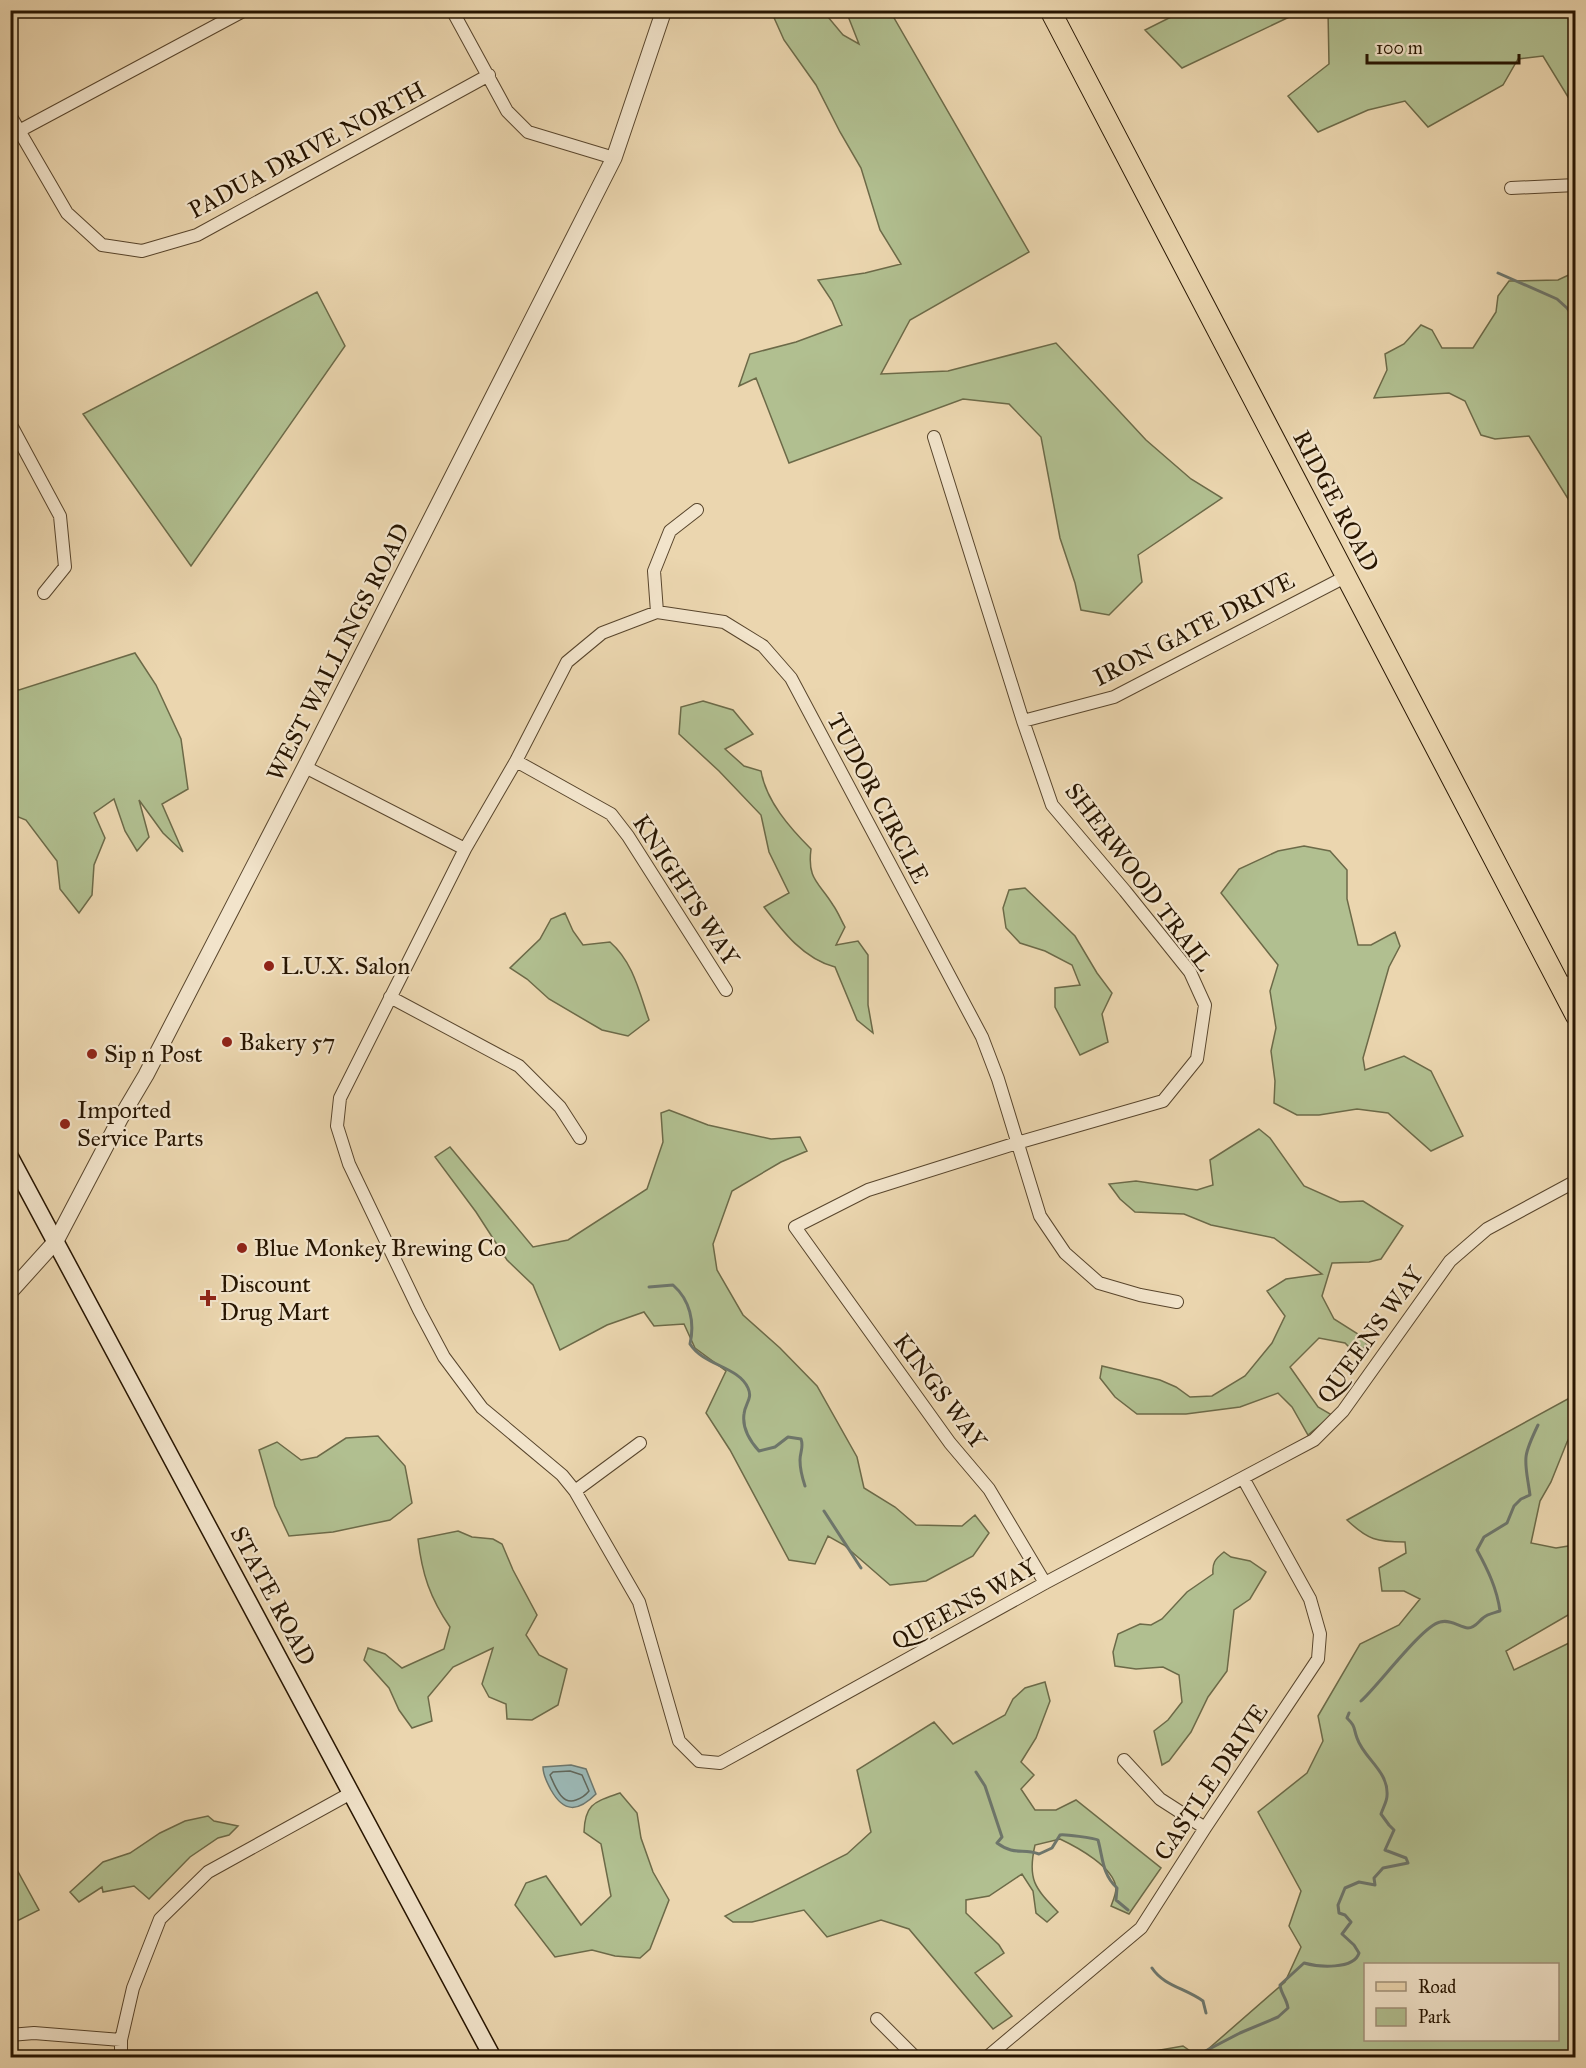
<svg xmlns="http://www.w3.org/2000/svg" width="1586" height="2068" viewBox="0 0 1586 2068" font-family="'IM FELL Great Primer',serif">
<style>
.green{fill:#b1bf90;stroke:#6c6a48;stroke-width:1.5;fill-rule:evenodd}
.water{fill:#9bb7b4;stroke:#6d766c;stroke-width:1.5}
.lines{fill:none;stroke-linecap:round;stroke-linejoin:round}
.shore{stroke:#61665a;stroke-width:1.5}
.stream{stroke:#6d766c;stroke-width:3}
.minor-casing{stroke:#58452c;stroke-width:14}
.tertiary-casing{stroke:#58452c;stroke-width:17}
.secondary-casing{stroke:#271501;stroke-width:19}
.primary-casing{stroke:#271501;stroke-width:22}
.minor{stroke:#f2e4cb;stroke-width:12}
.tertiary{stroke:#f2e4cb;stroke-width:15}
.secondary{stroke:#f2e4cb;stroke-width:16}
.primary{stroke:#ebd6af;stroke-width:20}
.poi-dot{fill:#8f2418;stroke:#f2e4cb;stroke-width:2}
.labels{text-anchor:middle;stroke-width:4.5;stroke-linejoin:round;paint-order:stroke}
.street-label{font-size:24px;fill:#271501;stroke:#f2e4cb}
.poi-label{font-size:24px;fill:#271501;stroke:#f2e4cb;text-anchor:start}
</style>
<rect width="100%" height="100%" fill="#ebd6af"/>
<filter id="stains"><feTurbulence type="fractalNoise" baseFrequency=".00333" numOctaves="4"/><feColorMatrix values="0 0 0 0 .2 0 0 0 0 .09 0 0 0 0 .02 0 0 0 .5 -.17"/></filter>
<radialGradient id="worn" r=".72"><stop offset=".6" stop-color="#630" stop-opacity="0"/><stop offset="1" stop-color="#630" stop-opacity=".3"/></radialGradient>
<path class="green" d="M771 11H823L843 35 859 44 846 11H890L1029 252 910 320 881 374 948 371 1056 343 1146 440 1191 479 1222 498 1138 555 1142 582 1109 615 1081 610 1075 583 1060 538 1041 437 1009 404 963 399 789 463 756 378 739 386 750 354 796 342 842 325 832 301 818 280 865 273 901 264 880 230 861 168 840 132 816 85 784 40Z
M1183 11V10L1302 11 1182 68 1145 30Z
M1328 11H1575V93L1568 97 1543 56 1518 59 1503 85 1428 127 1405 101 1368 110 1318 132 1288 96 1329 64Z
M1575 272H1576L1575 510 1529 436 1495 439 1481 435 1465 401 1449 393 1374 398 1387 370 1385 354 1404 344 1421 325 1432 330 1442 348H1473L1496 312 1498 296 1509 281 1558 280Z
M317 292 345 346 191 566 83 414Z
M135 653 156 685 181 739 188 789 162 804 183 852 163 833 139 800 149 837 137 851 125 831 114 799 94 813 105 838 94 865 92 895 79 913 60 889 57 861 26 820 11 814V686L19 690Z
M703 701 733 710 753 734 725 749 744 766 761 771C766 801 790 828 811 849 807 880 819 882 833 905 838 912 841 920 845 927L836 945 858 941 868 955V1005L873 1033 857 1020 835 967C804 959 783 932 764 907L789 893 769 852 761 815 719 771 679 734 681 707Z
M1304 846 1330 851 1347 870V899L1358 945H1371L1395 932 1400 946 1389 967 1363 1058 1365 1070 1404 1056 1431 1071 1463 1136 1431 1151 1388 1113 1357 1109 1319 1115H1297L1274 1103 1275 1081 1271 1051 1276 1028 1270 991 1278 965 1221 893 1239 869 1278 851Z
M1025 888 1075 936 1097 973 1112 993 1102 1014 1108 1042 1080 1055 1055 1007V988L1080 985 1072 965 1045 951 1020 943 1006 928 1003 908 1009 890Z
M565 913 573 931 583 945 610 942C633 962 639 991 649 1020L628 1036 602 1030 549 999 527 979 510 968 540 939 551 919Z
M669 1110 708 1125 771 1139 800 1137 807 1151 781 1162 732 1191 713 1244 717 1270 743 1315 780 1348 817 1386 857 1457 864 1488 895 1507 916 1525 962 1526 975 1515 989 1533 973 1556 926 1581 890 1585 844 1545 828 1536 815 1564 789 1560 730 1450 706 1413 726 1371 695 1348 684 1324 654 1326 644 1312 607 1325 560 1350 533 1285 507 1260 476 1212 435 1157 450 1147 533 1247 568 1240 647 1189 663 1142 661 1113Z
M1259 1129 1270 1138 1304 1186 1340 1202 1363 1201 1403 1226 1381 1259 1369 1262 1332 1263 1322 1296 1334 1319 1358 1334 1367 1344 1357 1355 1345 1343 1319 1338 1290 1367 1318 1407 1332 1415 1308 1435 1292 1407 1278 1393 1240 1407 1186 1414H1137L1115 1397 1100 1378 1102 1366 1160 1380 1176 1387 1190 1397 1212 1396 1245 1376 1272 1343 1285 1316 1267 1291 1286 1279 1322 1274 1274 1238 1211 1225 1184 1214 1135 1212 1120 1199 1109 1184 1136 1181 1197 1190 1213 1185 1210 1160Z
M1575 1395V1428L1567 1442 1551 1482 1540 1501 1531 1543 1556 1548 1575 1545V1611L1506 1651 1514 1670 1575 1640 1576 1940 1570 1943V1958L1576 1961 1575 2057H1154L1155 2051 1183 2046 1199 2057 1285 1982 1301 1947 1289 1926 1301 1891 1258 1812 1307 1773 1323 1741 1318 1716 1360 1644 1399 1625 1420 1599 1404 1591H1382L1379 1568 1406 1553 1405 1542C1377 1542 1368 1540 1347 1520ZM1366 1964H1558V2040H1366Z
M378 1436 405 1466 412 1503 390 1520 333 1532 289 1536 275 1506 259 1450 277 1442 301 1460 317 1457 346 1438Z
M458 1531 472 1537 493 1539 502 1544 513 1570 537 1615 526 1635 539 1655 567 1669 558 1705 532 1720 507 1719 506 1704 489 1697 482 1684 493 1648 453 1667 428 1697 432 1721 412 1728 399 1710 389 1688 364 1660 368 1648 385 1654 402 1668 444 1649 450 1627C430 1598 422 1574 418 1539Z
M1224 1552 1231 1557 1250 1561 1266 1572 1250 1599 1234 1610 1227 1671 1208 1697 1191 1732 1169 1761 1162 1765 1154 1731 1168 1720 1182 1702 1179 1675 1163 1667 1136 1669 1115 1666 1113 1652 1118 1634 1140 1624 1151 1625 1162 1619 1187 1592 1213 1574C1212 1563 1215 1559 1224 1552Z
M1045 1682 1050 1701 1036 1738 1021 1762 1034 1775 1021 1789 1035 1810H1056L1076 1800 1161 1868 1129 1914 1111 1906C1113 1901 1116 1894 1116 1888 1114 1867 1077 1847 1060 1839L1035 1845C1027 1880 1035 1888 1058 1912L1047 1922 1036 1913 1033 1891 1022 1874 989 1896 966 1900V1913L999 1945 1004 1953 975 1973 1012 2016 993 2029 909 1929 881 1920 827 1937 804 1910 752 1922H733L725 1916 847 1854 871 1832 857 1770 934 1722 953 1744 1005 1715 1013 1699 1025 1688Z
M620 1793 637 1813 641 1838 653 1872 669 1900 650 1949 640 1958 615 1956 592 1950 555 1957 515 1905 526 1883 546 1876 581 1925 611 1896 601 1844 584 1832C585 1803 595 1802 620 1793Z
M208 1816 214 1821 238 1826 229 1835 218 1838 190 1857 149 1899 134 1886 103 1892 102 1887 79 1902 70 1892 103 1862 130 1853 160 1833 185 1821Z
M10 1857 39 1910 11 1924H10Z"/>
<path class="water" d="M571 1765 586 1769 596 1794C578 1812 564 1813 551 1790 547 1782 543 1776 543 1767Z"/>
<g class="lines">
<path class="shore" d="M570 1771 582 1775 589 1791C585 1796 582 1798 576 1800 562 1806 555 1786 550 1775L553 1772Z"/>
<path class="stream" d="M1498 273 1557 299 1567 308 1576 321
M649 1287 673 1285C690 1300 695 1322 690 1344 704 1366 738 1366 748 1388 753 1399 745 1403 744 1414 742 1428 750 1441 759 1451L775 1447 788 1437 801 1439C804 1447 800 1452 800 1460 800 1469 802 1477 805 1486
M824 1511 861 1568
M1361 1701C1378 1686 1422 1626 1440 1622 1451 1619 1459 1627 1468 1628 1475 1628 1478 1622 1483 1618 1487 1614 1494 1613 1500 1611 1497 1589 1488 1570 1477 1550L1484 1537 1507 1523 1514 1506 1521 1499 1530 1495C1525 1459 1521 1460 1538 1425
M976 1772 985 1786 1002 1837 997 1843C1015 1856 1022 1848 1039 1854L1052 1848 1060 1835C1064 1834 1094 1838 1098 1840 1103 1858 1102 1874 1117 1888L1116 1900 1128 1910
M1152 1968C1164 1986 1185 1988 1203 2001L1206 2013
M1192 2058 1240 2033 1278 2017 1288 2008C1287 1999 1281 1994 1280 1985L1304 1963C1318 1967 1354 1970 1359 1953L1354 1945 1342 1934 1351 1922 1345 1915 1339 1913 1338 1905 1345 1888 1359 1882 1375 1885 1374 1878 1383 1868 1408 1863 1406 1858 1385 1850 1394 1830 1389 1825 1381 1814C1383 1808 1387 1801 1387 1796 1389 1771 1364 1759 1357 1738 1353 1727 1356 1727 1347 1718L1349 1713"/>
<g class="minor-casing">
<path id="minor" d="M452 10 507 111 528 132 614 158
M10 115 67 213 102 245 142 251 197 235 489 75
M19 131 245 10
M1511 188 1576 185
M10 423 60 516 65 567 44 593
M934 437 1023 721 1052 805 1125 891 1190 972 1205 1005 1197 1059 1163 1101 1017 1143 868 1190 795 1227 950 1443 989 1489 1045 1583
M657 612 654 571 670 531 697 510
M1023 721 1114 697 1347 576
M516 761 611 814 628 836 726 990
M305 767 465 849
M1561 987 1576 979
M390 997 519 1066 560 1107 580 1138
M1177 1302 1140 1295 1099 1283 1065 1253 1040 1216 998 1079 982 1037 791 678 763 646 724 622 657 612 602 633 567 662 516 761 465 849 340 1098 337 1126 349 1164 419 1310 444 1357 482 1408 562 1475 575 1491 639 1602 679 1741 699 1761 720 1763 1045 1583 1314 1440 1343 1411 1450 1261 1487 1229 1576 1181
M575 1491 640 1443
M1124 1760 1160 1799 1205 1828
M877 2019 916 2058
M10 2035 34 2033 121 2040
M121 2058V2040L133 1988 160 1919 208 1872 351 1793
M986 2058 1141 1928 1205 1828 1318 1659 1320 1634 1310 1599 1243 1478"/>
</g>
<g class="tertiary-casing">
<path id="tertiary" d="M10 1292 56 1241 120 1119 146 1075 305 767 614 158 664 10"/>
</g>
<g class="secondary-casing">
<path id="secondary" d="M10 1157 493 2058"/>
</g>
<g class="primary-casing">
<path id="primary" d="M1050 10 1576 1016"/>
</g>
<use href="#minor" class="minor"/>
<use href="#tertiary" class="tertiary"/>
<use href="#secondary" class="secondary"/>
<use href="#primary" class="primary"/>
</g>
<g class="poi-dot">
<circle cx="269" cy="966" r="6"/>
<circle cx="227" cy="1042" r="6"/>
<circle cx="92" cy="1054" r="6"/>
<circle cx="65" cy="1124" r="6"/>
<circle cx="242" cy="1248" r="6"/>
<path d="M205 1289h6v6h6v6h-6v6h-6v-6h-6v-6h6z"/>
</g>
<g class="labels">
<g class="street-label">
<text transform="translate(307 150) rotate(-28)" y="8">PADUA DRIVE NORTH</text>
<text transform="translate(1336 501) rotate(62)" y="8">RIDGE ROAD</text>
<text transform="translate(1194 629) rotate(-27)" y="8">IRON GATE DRIVE</text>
<text transform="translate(338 652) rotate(-63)" y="8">WEST WALLINGS ROAD</text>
<text transform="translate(878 798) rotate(62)" y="8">TUDOR CIRCLE</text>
<text transform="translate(1139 877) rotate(53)" y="8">SHERWOOD TRAIL</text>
<text transform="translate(686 890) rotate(57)" y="8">KNIGHTS WAY</text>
<text transform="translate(1370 1335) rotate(-54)" y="8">QUEENS WAY</text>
<text transform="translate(940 1391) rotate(53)" y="8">KINGS WAY</text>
<text transform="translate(273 1596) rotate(62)" y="8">STATE ROAD</text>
<text transform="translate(964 1604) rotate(-29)" y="8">QUEENS WAY</text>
<text transform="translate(1211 1782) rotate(-56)" y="8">CASTLE DRIVE</text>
</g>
<g class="poi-label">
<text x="281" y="974">L.U.X. Salon</text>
<text x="239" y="1050">Bakery 57</text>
<text x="104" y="1062">Sip n Post</text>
<text x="77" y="1118">Imported<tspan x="77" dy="28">Service Parts</tspan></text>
<text x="254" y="1256">Blue Monkey Brewing Co</text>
<text x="220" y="1292">Discount<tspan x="220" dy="28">Drug Mart</tspan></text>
</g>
</g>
<rect width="1586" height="2068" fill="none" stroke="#ebd6af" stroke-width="36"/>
<rect x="12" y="12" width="1562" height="2044" fill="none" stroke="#271501" stroke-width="3"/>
<rect x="18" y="18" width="1550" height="2032" fill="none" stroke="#271501" stroke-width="1.5"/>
<rect x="1364" y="1963" width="195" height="78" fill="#f2e4cb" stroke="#a1917a" stroke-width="1.5"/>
<rect x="1376" y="1982" width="30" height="9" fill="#ebd6af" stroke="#a1917a" stroke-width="1.5"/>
<text x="1418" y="1993" font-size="18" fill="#271501">Road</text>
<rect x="1376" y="2008" width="30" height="18" fill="#b1bf90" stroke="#a1917a" stroke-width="1.5"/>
<text x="1418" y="2023" font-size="18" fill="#271501">Park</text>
<path d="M1367 54v9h152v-9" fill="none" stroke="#271501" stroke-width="3"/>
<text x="1376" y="54" font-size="18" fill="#271501" stroke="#f2e4cb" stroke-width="4.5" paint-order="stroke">100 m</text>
<rect width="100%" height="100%" filter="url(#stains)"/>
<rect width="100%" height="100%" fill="url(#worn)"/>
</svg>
